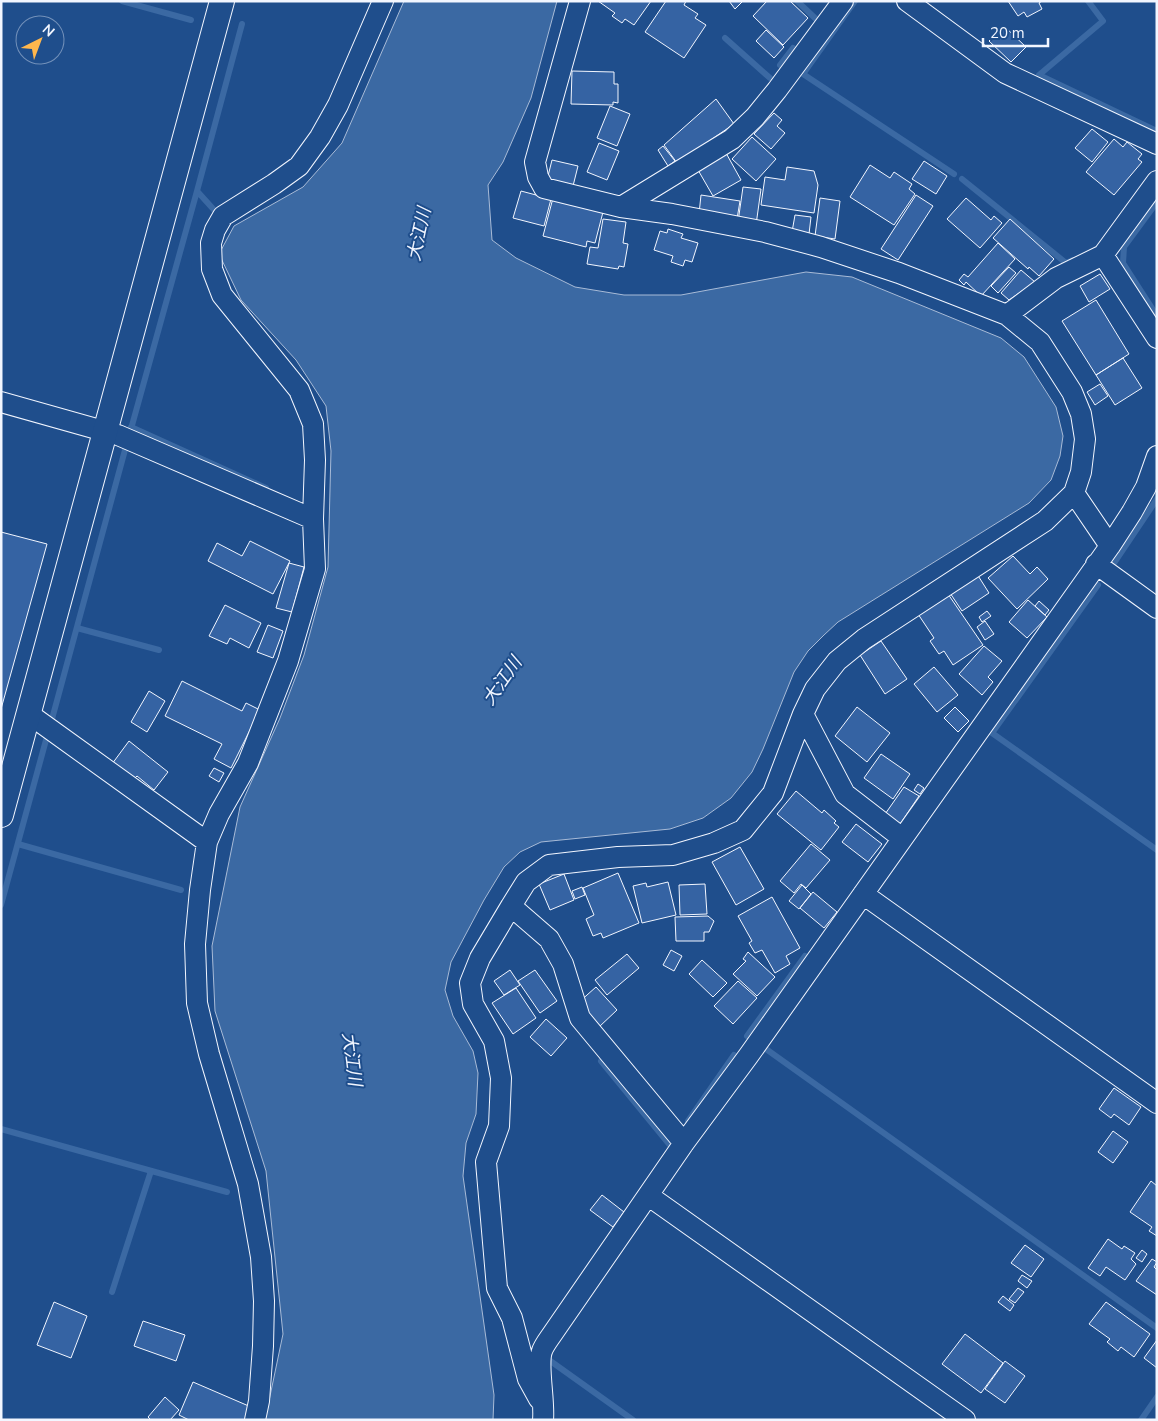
<svg xmlns="http://www.w3.org/2000/svg" width="1158" height="1421" viewBox="0 0 1158 1421" font-family="'Nunito Sans','Noto Sans JP',sans-serif">
<style>
.water{fill:#3b69a3;stroke:#a8bbd7}
.lines{fill:none;stroke-linecap:round;stroke-linejoin:round}
.stream{stroke:#3b69a3;stroke-width:6}
.building{fill:#3563a3;stroke:#f2f6ff}
.minor-casing{stroke:#f2f6ff;stroke-width:22}
.tertiary-casing{stroke:#f2f6ff;stroke-width:26}
.minor{stroke:#1f4e8c;stroke-width:20}
.tertiary{stroke:#1f4e8c;stroke-width:24}
.labels{text-anchor:middle;stroke-width:4;stroke-linejoin:round;paint-order:stroke}
.water-label{font-size:18px;font-style:italic;fill:#f2f6ff;stroke:#1f4e8c}
</style>
<rect width="100%" height="100%" fill="#1f4e8c"/>
<path class="water" d="M404 1H557L531 98 503 162 488 185 492 240 516 258 575 287 624 295H681L806 272 852 277 1001 338 1024 357 1056 407 1063 436 1060 456 1051 480 1029 503 838 622 824 635 808 651 794 672 763 749 752 772 731 798 703 818 670 829 541 842 520 852 504 867 484 900 451 962 445 990 453 1016 473 1051 478 1073 476 1114 466 1143 463 1176 494 1395 493 1420H265L283 1334 266 1171 215 1011 212 946 240 807 280 718 304 655 328 567 331 451 326 406 296 360 241 300 219 254 234 226 303 187 342 143Z"/>
<g class="lines">
<path class="stream" d="M122 1 191 20
M797 1 816 19
M855 1 803 74 954 174
M1088 1 1103 21 1039 75 1157 131
M725 38 770 78
M780 65 793 48
M962 179 1066 263 1073 260
M1157 202 1124 247 1123 263 1157 316
M215 211 197 191 242 24
M131 427 266 488
M131 429 197 191
M1112 566 1157 499
M1098 585 992 733 1157 850
M77 628 159 650
M52 719 125 450
M18 844 181 890
M1 905 46 740
M747 1036 805 956
M766 1049 1157 1328
M601 1061 669 1144
M688 1121 734 1055
M1 1129 227 1192
M112 1292 151 1171
M549 1360 633 1420
M1141 1420 1157 1397"/>
</g>
<path class="building" d="M598 1H651L634 25 625 19 622 23 612 16 615 13Z
M666 1H686L684 5 698 14 695 18 706 25 684 58 645 32Z
M729 1H743L735 9Z
M767 1H790L808 18 783 45 753 16Z
M1008 1H1042L1039 3 1042 9 1027 17 1024 12 1018 16Z
M1004 26 1026 47 1011 62 989 41Z
M766 30 784 47 774 58 756 41Z
M572 71 614 72V84H618V103L613 102V105L571 104Z
M716 99 734 124 677 163 664 145Z
M610 106 630 114 617 146 597 138Z
M774 113 782 120 777 126 785 133 771 149 754 134Z
M1092 129 1108 142 1092 162 1075 148Z
M752 137 776 159 756 181 732 159Z
M1114 139 1123 147 1127 142 1142 154 1138 159 1142 162 1114 195 1086 172Z
M599 143 619 151 607 180 587 172Z
M663 146 675 161 668 166 658 150Z
M726 153 741 180 713 196 698 170Z
M552 160 578 166 573 186 547 180Z
M924 161 947 176 936 194 912 179Z
M870 165 890 178 894 172 912 184 909 189 915 194 894 225 850 197Z
M787 167 814 171 818 185 814 213 761 205 765 177 785 180Z
M743 187 761 189 756 225 738 222Z
M521 191 551 199 544 226 513 218Z
M701 195 740 201 737 219 699 214Z
M916 195 933 206 898 260 881 249Z
M553 198 603 212 595 243 587 241 586 247 543 236Z
M820 198 840 201 835 239 815 236Z
M966 198 991 220 994 216 1002 223 980 248 947 219Z
M795 215 811 217 809 234 792 232Z
M603 219 626 222 623 243 628 244 624 267 619 266 618 269 587 264 590 247 598 248Z
M1010 219 1054 259 1039 276 1029 267 1028 269 993 238Z
M668 229 683 234 681 238 698 243 692 262 685 260 683 266 671 262 673 256 654 250 660 231 667 233Z
M998 243 1015 259 981 296 966 282 964 285 959 280 964 274 968 277Z
M1009 267 1016 273 998 293 991 286Z
M1021 270 1035 282 1009 300 1001 293Z
M1100 274 1110 289 1089 302 1080 286Z
M1096 300 1129 354 1096 375 1062 321Z
M1123 358 1142 388 1115 405 1096 375Z
M1100 384 1108 396 1095 405 1087 392Z
M1 532 47 544 1 709Z
M250 541 290 561 273 594 208 561 217 543 242 556Z
M1013 556 1030 574 1037 567 1048 579 1017 609 988 578Z
M289 563 304 567 292 612 276 608Z
M977 574 989 593 962 611 948 590Z
M948 594 983 645 953 665 944 651 939 654 930 641 934 638 918 614Z
M1028 600 1047 617 1027 638 1009 622Z
M1039 601 1049 610 1045 615 1035 606Z
M225 605 261 623 249 648 230 638 227 644 209 636Z
M987 611 991 616 982 622 979 617Z
M985 621 994 634 985 640 977 627Z
M268 625 283 631 273 658 257 652Z
M881 641 907 679 885 694 860 655Z
M984 646 1002 661 988 677 993 682 982 695 959 674Z
M934 667 958 695 937 712 914 684Z
M182 681 242 711 246 703 260 710 231 768 214 759 222 744 165 716Z
M149 691 165 701 147 732 131 722Z
M857 707 890 733 867 762 835 736Z
M955 707 969 721 958 732 944 718Z
M129 741 168 772 154 790 137 776 133 780 112 764Z
M881 754 910 774 893 799 864 778Z
M214 768 224 773 219 782 209 776Z
M918 784 924 788 920 794 914 790Z
M904 787 919 796 898 827 883 817Z
M796 791 822 813 824 810 836 821 834 823 839 827 821 850 777 814Z
M856 824 882 844 868 862 842 842Z
M811 844 830 860 806 888 801 884 794 893 780 881Z
M740 847 764 889 736 905 712 862Z
M618 873 639 923 603 938 601 933 593 936 586 919 594 915 583 888Z
M564 874 574 900 550 910 539 884Z
M668 882 676 915 642 923 633 886 646 883 647 887Z
M705 884 707 914 680 915 679 885Z
M802 885 811 894 799 909 789 901Z
M582 887 585 895 575 899 572 891Z
M813 892 837 912 824 928 800 908Z
M772 897 800 948 786 956 790 964 775 973 762 950 755 953 749 943 752 941 738 916Z
M708 916 714 921 709 932H704V941H676L675 917Z
M671 950 682 956 674 971 663 965Z
M748 952 775 977 757 996 733 974 746 961 743 959Z
M627 954 639 968 607 995 595 980Z
M702 960 727 983 713 997 689 974Z
M510 970 520 985 504 995 494 981Z
M535 970 557 1001 540 1013 518 981Z
M738 981 757 998 733 1024 714 1006Z
M596 987 617 1010 599 1027 578 1003Z
M516 988 536 1018 513 1034 492 1003Z
M546 1019 567 1038 551 1056 530 1037Z
M1114 1088 1141 1107 1129 1125 1114 1114 1111 1118 1099 1109Z
M1113 1131 1128 1142 1113 1163 1098 1152Z
M1151 1181 1157 1186V1236L1149 1231 1152 1227 1130 1212Z
M602 1195 624 1212 613 1227 590 1210Z
M1108 1239 1122 1249 1124 1246 1135 1253 1131 1259 1136 1264 1125 1280 1106 1267 1100 1276 1088 1268Z
M1025 1245 1044 1259 1031 1277 1011 1263Z
M1142 1250 1147 1254 1142 1262 1136 1258Z
M1152 1259 1157 1262 1154 1267 1157 1270V1295L1136 1281Z
M1022 1275 1032 1281 1027 1288 1018 1281Z
M1018 1288 1024 1292 1015 1303 1009 1299Z
M1003 1296 1014 1305 1010 1311 998 1302Z
M54 1302 87 1316 71 1358 37 1345Z
M1106 1302 1150 1334 1134 1357 1121 1347 1118 1351 1107 1342 1110 1339 1089 1324Z
M143 1321 185 1335 176 1361 134 1346Z
M965 1334 1003 1363 981 1393 942 1364Z
M1157 1340V1368L1144 1358Z
M1005 1361 1025 1376 1005 1403 985 1389Z
M193 1382 251 1407 245 1420H189L179 1415Z
M165 1397 179 1410 170 1420H151L148 1417Z"/>
<g class="lines">
<g class="minor-casing">
<path id="minor" d="M580 1 535 162 538 177 544 188 621 207 672 214 765 232 821 247 899 273 1007 315 1040 342 1072 392 1081 414 1085 439 1081 472 1074 493 1045 521 864 639 837 661 815 689 803 714 773 793 743 830 714 843 673 855 618 857 549 865 526 882 511 906 549 939 563 964 580 1018 684 1143
M907 1 1005 73 1157 144
M1157 181 1103 255 1157 338
M621 207 732 139 755 117 777 90 843 1
M1007 315 1056 278 1103 255
M1 402 118 435 313 519
M1074 493 1110 546
M1096 564 1157 608
M29 714 207 842
M803 714 845 794 902 838
M863 894 1157 1103
M511 906 480 958 470 983 473 1004 494 1041 501 1078 499 1126 486 1162 497 1288 512 1318 528 1379 539 1399
M649 1196 965 1420
M255 1420 259 1401 263 1346 264 1301 261 1257 248 1184 209 1054 197 1003 195 944 200 890 207 842 219 814 248 763 288 661 315 569 313 519 315 460 313 424 299 390 222 295 212 269 211 243 215 230 223 216 274 184 299 166 320 137 338 105 383 1
M543 1420C545 1401 537 1365 542 1351 544 1345 549 1339 553 1333L684 1143 749 1055 1110 546 1132 512 1146 487 1157 456"/>
</g>
<g class="tertiary-casing">
<path id="tertiary" d="M1 815C77 544 148 272 222 1"/>
</g>
<use href="#minor" class="minor"/>
<use href="#tertiary" class="tertiary"/>
</g>
<g class="labels">
<g class="water-label">
<text transform="translate(419 234) rotate(-78)" y="6">大江川</text>
<text transform="translate(502 681) rotate(-55)" y="6">大江川</text>
<text transform="translate(352 1059) rotate(83)" y="6">大江川</text>
</g>
</g>
<rect width="1158" height="1421" fill="none" stroke="#f2f6ff" stroke-width="5"/>
<g transform="translate(40 40) rotate(42)"><circle r="24" fill="#1f4e8c" stroke="#7391ba"/>
<path d="M0-4L9 19L0 12L-9 19Z" fill="#ffb74d"/>
<text y="-8" font-size="14" font-weight="bold" text-anchor="middle" fill="#f2f6ff">N</text>
</g>
<path d="M983 38v8h65v-8" fill="none" stroke="#f2f6ff" stroke-width="2.5"/>
<text x="990" y="38" font-size="15" fill="#f2f6ff" stroke="#1f4e8c" stroke-width="4" paint-order="stroke">20 m</text>
</svg>
